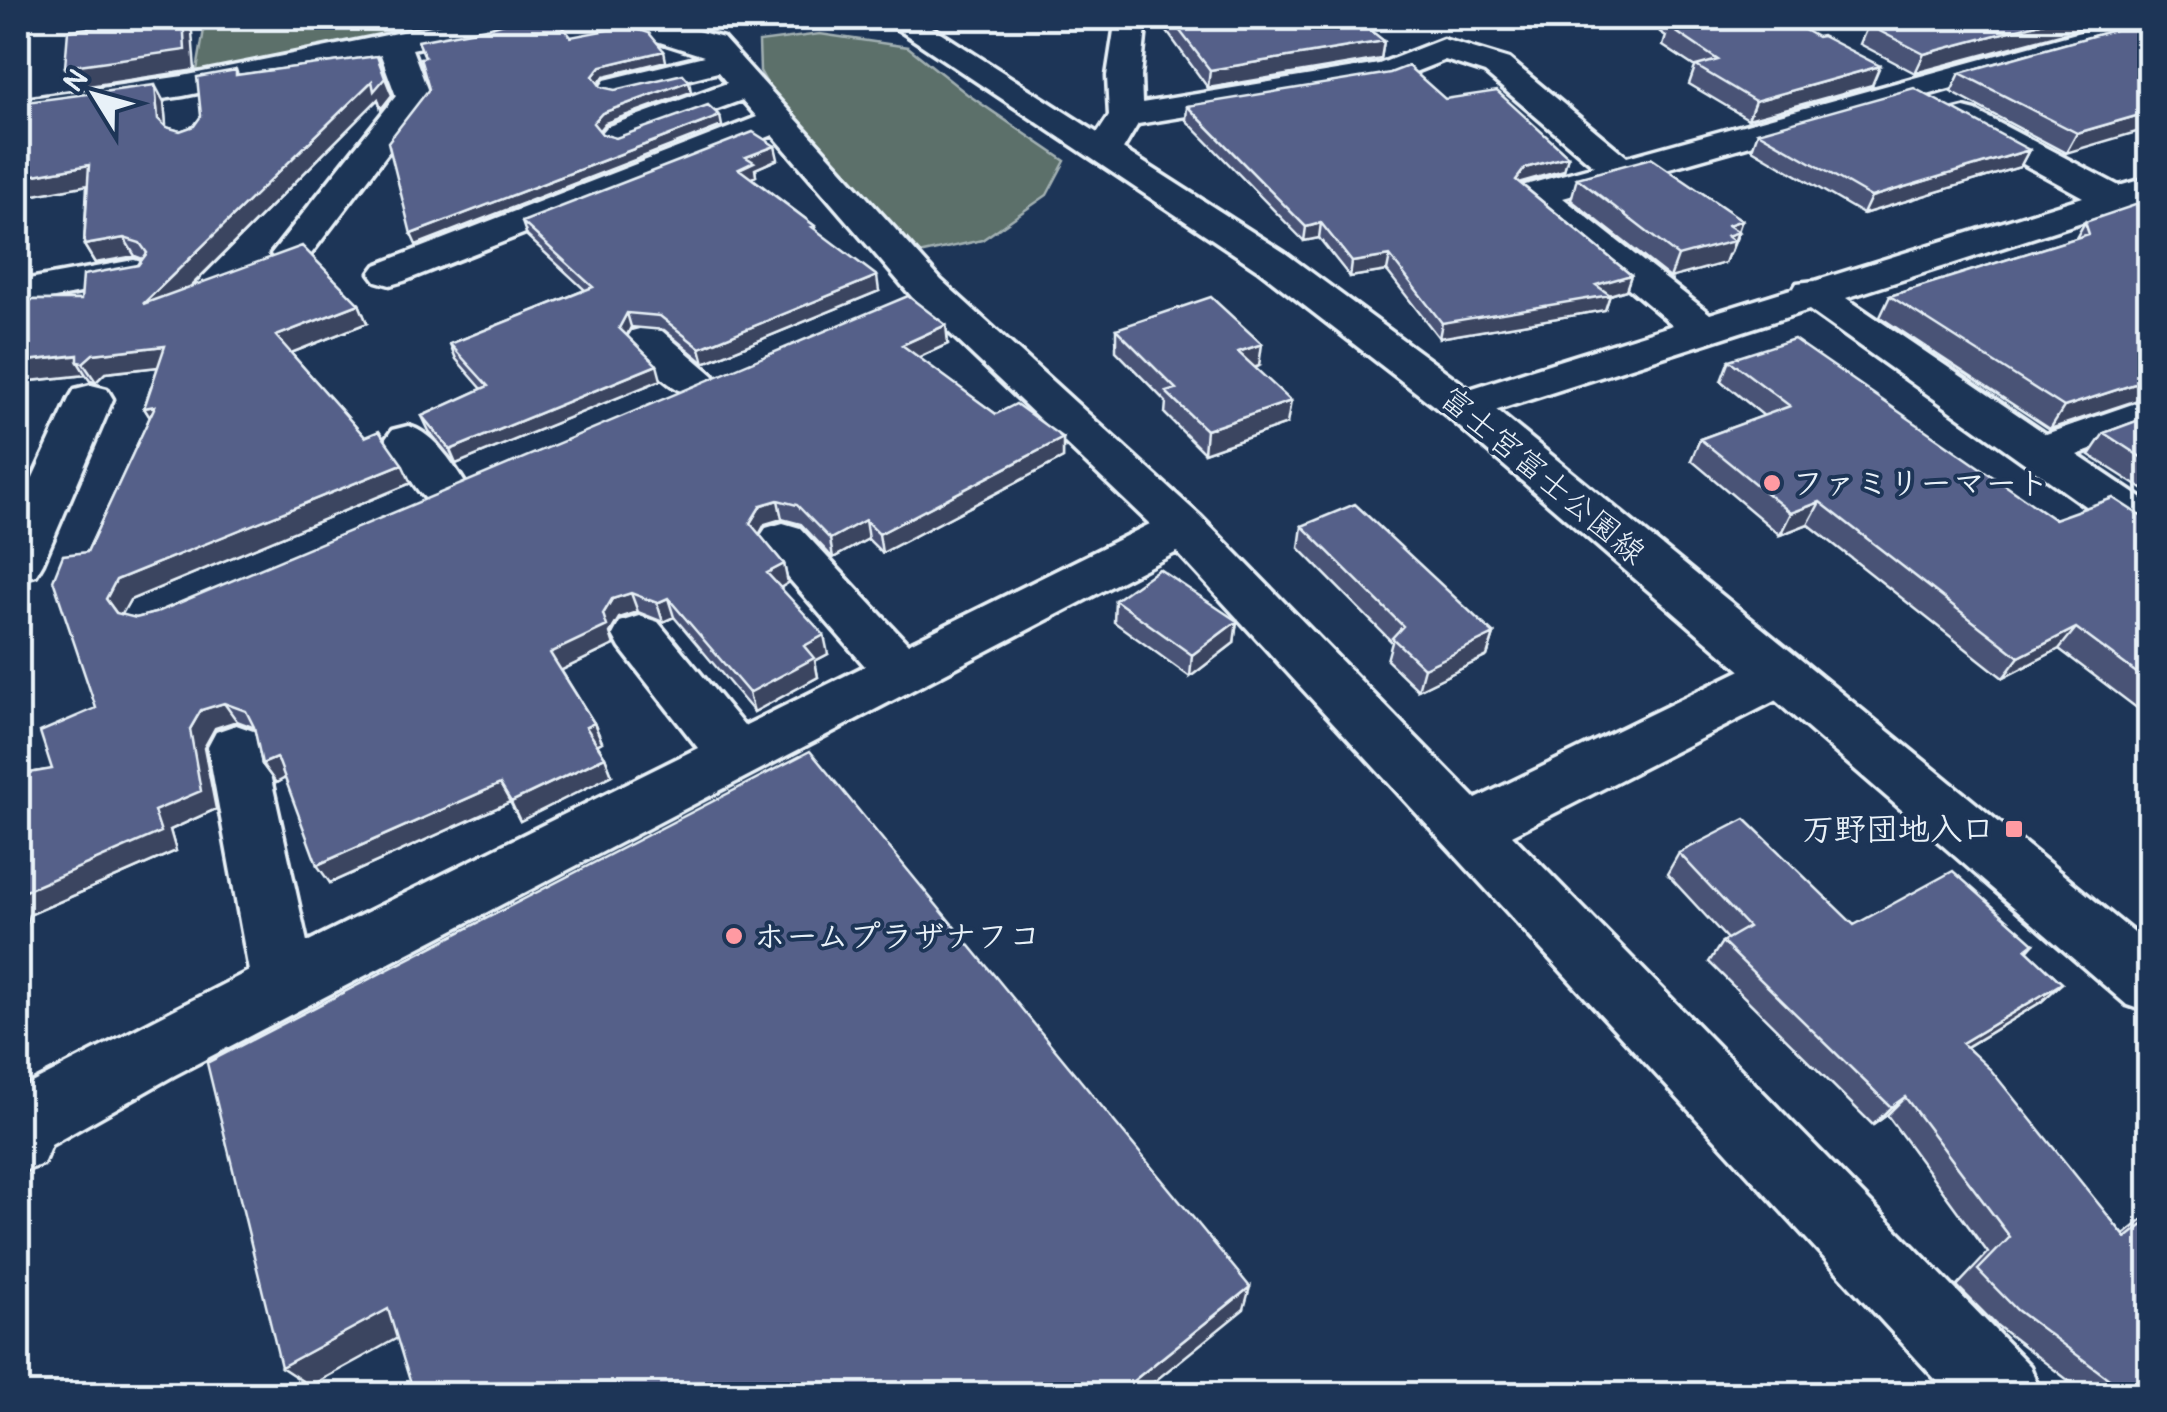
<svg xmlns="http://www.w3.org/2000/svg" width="2167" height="1412" viewBox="0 0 2167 1412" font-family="Pangolin,'Klee One',sans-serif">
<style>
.green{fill:#5b706b;stroke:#a2b0b2;stroke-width:2.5}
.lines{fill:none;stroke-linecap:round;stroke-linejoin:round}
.minor-casing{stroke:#e8f1f8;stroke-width:7}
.major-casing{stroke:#e8f1f8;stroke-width:7}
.minor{fill:#1d3557;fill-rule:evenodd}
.major{fill:#1d3557;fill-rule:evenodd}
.wall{fill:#485376;stroke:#e8f1f8;stroke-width:2.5}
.shaded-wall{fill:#3b4460;stroke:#e8f1f8;stroke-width:2.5}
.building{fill:#546189;stroke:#e8f1f8;stroke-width:2.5}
.poi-dot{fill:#ff9aa2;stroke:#1d3557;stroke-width:4}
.labels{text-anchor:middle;stroke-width:8;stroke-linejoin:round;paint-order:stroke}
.street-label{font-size:32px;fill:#e8f1f8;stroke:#1d3557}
.poi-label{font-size:32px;font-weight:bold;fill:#e8f1f8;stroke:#1d3557;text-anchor:start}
</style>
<rect width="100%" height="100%" fill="#1d3557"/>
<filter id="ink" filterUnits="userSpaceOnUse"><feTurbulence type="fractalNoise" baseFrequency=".01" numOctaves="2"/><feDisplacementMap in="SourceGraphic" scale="20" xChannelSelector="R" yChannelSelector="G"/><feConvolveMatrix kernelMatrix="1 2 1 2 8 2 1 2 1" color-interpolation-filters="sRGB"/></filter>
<g filter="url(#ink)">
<path class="green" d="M206 18H468L467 24 196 76Z
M820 34 908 47 967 94 1065 161 1047 195 982 240 914 255 769 87 760 71 759 42Z"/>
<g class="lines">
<g class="minor-casing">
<path id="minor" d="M471 18H531L526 25 412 49 430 97 305 262 291 266 277 262 271 254 396 96 381 55 183 96 18 120V100L183 76Z
M602 18H650L723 38 941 280 1200 516 1476 799 1762 660 1781 654 1800 660 1808 674 1800 688 1512 835 2030 1366 2041 1394H1949L1177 552 173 1076 51 1145 43 1164 18 1173V1090L249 971 208 747 216 732 236 725 256 732 264 747 307 942 698 748 620 648 613 635 620 622 639 616 658 622 744 726 865 666 766 552 758 540 766 528 783 523 800 528 908 644 1150 524 913 298 773 135 404 281 390 285 376 281 370 273 376 265 757 117 742 100 630 141 618 145 606 141 600 134 606 127 727 83 718 72 617 97 605 94 600 87 605 80 704 56 606 25Z
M1116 18H1147L1141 76 1142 103 1379 64 1443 39 1509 59 1627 157 2131 18H2150V32L1563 198 1710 314 1794 288 1797 283 1815 281 2083 197 1952 125 1947 118 1952 111 1964 108 1976 111 2119 186 2150 177V200L1846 298 2046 434 2150 398V428L2077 455 2150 504V544L2133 540 1809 310 1479 416 1463 420 1447 416 1441 406 1447 396 1673 325 1516 194 1522 186 1594 166 1485 73 1445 60 1387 83 1138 124 1121 153 1108 156 1095 153 1090 145 1109 116 1107 76Z
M134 260 148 264 154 272 148 280 18 305V281Z
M647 327 662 331 714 376 720 385 714 394C678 403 656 371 632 349L626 340 632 331Z
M91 385 107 389 113 399 43 563 36 575 18 580V510L69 399 75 389Z
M408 426C435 433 455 467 470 491L463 502C452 505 440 509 430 502 417 494 395 454 385 440L392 430Z"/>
</g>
<g class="major-casing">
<path id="major" d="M881 18H918L1285 253 1479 396 2150 946V1013L2127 1005 1447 416 1257 269Z"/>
</g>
<use href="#minor" class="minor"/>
<use href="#major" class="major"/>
</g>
<path class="wall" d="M1157 18H1343L1384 41 1381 59 1208 88Z
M1654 18H1783L1872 85 1748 119 1689 84 1695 67 1663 46 1666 36 1660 32 1663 24Z
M1897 18H2119L1915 73 1860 44 1868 25Z
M2150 20 2066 153 1951 92 1960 73Z
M377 56 392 95 381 109 378 99 191 287 359 304 367 323 291 353 365 437 411 483 130 600 121 615 136 618 155 613 946 325 948 344 918 358 996 414 1063 438V458L882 553 868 539 833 558 801 524 782 519 765 524 759 534 784 564 788 583 780 588 828 654 815 661 818 677 754 712 674 617 663 622 638 612 619 618 610 633 614 645 561 670 594 723 602 742 597 745 605 757 612 775 520 821 510 802 330 883 285 778 276 783 262 764 255 728 237 721 215 728 204 748 216 809 170 830 176 851 29 915 18 955V775L52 769 96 708 87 552 150 417 144 408 158 367 105 373 96 382 90 381 86 375 21 382 18 300H81L138 265 143 259 135 256 95 263 84 245 87 185 18 198V103L164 102 166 127 180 131 194 126 236 70 238 75Z
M1445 99 1568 156 1564 170 1520 183 1631 275 1626 290 1610 295 1605 310 1439 338 1387 271 1350 277 1319 238 1304 241 1186 120 1187 106Z
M1758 132 2029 150 2020 167 1863 214 1752 149Z
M778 159 755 169 756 176 752 178 815 226 816 230 879 291 704 363 664 330 631 327 627 336 661 380 456 464 429 431 422 416 482 389 456 359 450 344 585 290 527 236 522 222Z
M1577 178 1738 232H1739L1730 254 1728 255 1725 263 1670 278 1571 200Z
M2085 222 2150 396 2050 429 1880 317 1890 296 2076 238Z
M1116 329 1259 366 1255 368 1287 424 1204 453 1165 414 1166 402 1116 351Z
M1729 360 2054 519 2150 522V718L2059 649 2003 678 1808 524 1780 535 1691 460 1700 439 1764 416 1721 381Z
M2150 416V494L2089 455 2104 433Z
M1302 526 1494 634 1487 656 1418 690 1387 660 1392 642 1299 548Z
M1115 600 1237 621 1234 643 1190 677 1114 622Z
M2150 844V864L2138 855Z
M1679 853 1854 925 2034 943 2027 951 2062 983 2041 1002 1967 1047 2124 1235 2150 1214V1394H2086L1995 1324 1957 1286 1988 1253 1887 1115 1873 1125 1709 962 1722 942 1727 939 1667 874Z"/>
<path class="shaded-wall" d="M183 18H185L192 32 195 70 76 88 65 67Z
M2059 18H2119L1915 73 1924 54Z
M1384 41 1381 59 1208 88 1210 70Z
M664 51 666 61 604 76 596 87 593 76 601 66Z
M1880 66 1872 85 1748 119 1755 101Z
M385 78 392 95 381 109 378 99 154 323 143 304 372 81Z
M689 81 691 92 605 123 596 134 593 123 602 113Z
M155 85 164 102 167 136 158 119Z
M2150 112V128L2066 153 2077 133Z
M720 116 722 126 416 245 411 234Z
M775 146 778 159 755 169 756 176 741 183 739 169 746 157Z
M2029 150 2020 167 1863 214 1871 197Z
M1568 156 1564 170 1521 182 1512 194 1516 180 1525 168Z
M89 165 99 183 18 198V178Z
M1742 220 1730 254 1728 255 1725 263 1670 278 1678 256 1728 225Z
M1321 223 1319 238 1304 241 1306 227Z
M124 238 135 256 95 263 84 245Z
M1390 256 1387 271 1350 277 1352 262Z
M1631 275 1626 290 1606 296 1610 295 1605 310 1439 338 1442 323Z
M877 276 879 291 704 363 700 348Z
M359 304 367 323 286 355 276 336Z
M627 313 631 327 623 343 619 328Z
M946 325 948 344 904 364 902 345Z
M1262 344 1259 366 1236 374 1238 352Z
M165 346 176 365 105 373 96 382 83 363 78 362 86 375 21 382 18 389V362Z
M657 365 661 380 456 464 450 450Z
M2150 379V396L2050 429 2064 407Z
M1291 401 1287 424 1204 453 1206 430Z
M155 406 156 427 144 408Z
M1063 438V458L882 553 879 534Z
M402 464 411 483 130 600 120 618 106 599 116 580Z
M778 500 782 519 765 524 755 542 750 523 761 505Z
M1820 502 1808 524 1780 535 1791 513Z
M865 520 868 539 833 558 830 539Z
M784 564 788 583 772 593 767 573Z
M631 593 638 612 619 618 610 633 614 645 558 672 550 653 603 614 612 599Z
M668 598 674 617 663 622 657 603Z
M1237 621 1234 643 1190 677 1192 655Z
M2076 628 2059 649 2003 678 2019 657Z
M1494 634 1487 656 1418 690 1424 668Z
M824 635 828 654 815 661 818 677 754 712 749 693 804 646Z
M224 703 237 721 215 728 204 748 216 809 170 830 176 851 29 915 18 955V894L154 811 190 729 201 710Z
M594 723 602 742 594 746 586 727Z
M605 757 612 775 520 821 511 802Z
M276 758 289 776 276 783 262 764Z
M500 784 510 802 330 883 317 865Z
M2062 983 2041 1002 1943 1061 1962 1043Z
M1905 1097 1887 1115 1873 1125 1891 1107Z
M1250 1287 1244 1309 1139 1394H1117Z
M388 1309 412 1330 310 1386 281 1367Z"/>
<path class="building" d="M152 18H183L185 50 65 67 68 31Z
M521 18H556L571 37 628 26 649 33 664 51 601 66 593 76 601 87 615 90 683 74 689 81 602 113 593 123 602 134 616 138 708 105 720 116 411 234 388 142 429 89 420 58 425 57 418 41 491 27Z
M1170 18H1343L1348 21 1358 20 1384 41 1210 70Z
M1671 18H1783L1817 37 1822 36 1880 66 1755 101 1696 66 1718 60 1669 27 1683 25Z
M1897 18H2059L1924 54 1868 25Z
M2150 20V112L2077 133 1960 73Z
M377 56 385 78 374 91 372 81 143 304 302 246 359 304 276 336 365 437 379 431 402 464 116 580 106 599 116 613 136 618 155 613 908 296 946 325 902 345 996 414 1016 404 1063 438 879 534 865 520 830 539 797 505 778 500 761 505 750 523 784 564 767 573 824 635 804 646 814 658 749 693 668 598 657 603 631 593 612 599 603 614 607 626 550 653 594 723 586 727 605 757 511 802 500 784 317 865 279 762 276 758 262 764 254 727 246 711 224 703 201 710 190 729 201 791 154 811 161 832 18 894V775L52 769 40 732 96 708 53 580 63 555 87 552 155 406 144 408 165 346 93 354 83 363 78 362V355L18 362V300H81L83 275 138 265 147 253 140 243 124 238 84 245 89 165 18 178V103L155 85 158 119 166 127 180 131 194 126 201 116 197 77 236 70V75Z
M1408 66 1445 99 1497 91 1568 156 1525 168 1516 180 1631 275 1596 285 1610 295 1442 323 1390 256 1352 262 1321 223 1306 227 1187 106 1390 73Z
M1914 88 2029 150 1871 197 1758 132Z
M753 132 775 146 746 157 754 162 739 169 815 226 812 227 877 276 700 348 660 316 627 313 619 328 657 365 450 450 422 416 488 386 450 344 593 287 522 222Z
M1651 158 1742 220 1728 225 1739 232 1727 236 1734 241 1678 256 1577 178Z
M2150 200V379L2064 407 1890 296 2089 234 2085 222Z
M1211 297 1262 344 1238 352 1291 401 1206 430 1166 392 1176 389 1116 329Z
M1794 339 2054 519 2113 498 2150 522V683L2076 628 2019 657 1820 502 1791 513 1700 439 1790 406 1729 360Z
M2150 416V463L2104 433Z
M1355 504 1494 634 1424 668 1392 638 1403 626 1302 526Z
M1159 569 1237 621 1192 655 1115 600Z
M810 751 1250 1287 1117 1394H414L388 1309 281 1367 207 1063Z
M1745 819 1854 925 1953 871 2034 943 2026 949 2062 983 1962 1043 1991 1070 2126 1238 2150 1219V1394H2129L2017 1310 1978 1270 2010 1237 1905 1097 1891 1107 1722 942 1748 927 1679 853Z"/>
</g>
<g class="poi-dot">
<circle cx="1772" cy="483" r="10"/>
<rect x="2004" y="819" width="20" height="20" rx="5"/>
<circle cx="734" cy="936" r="10"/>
</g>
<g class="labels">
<g class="street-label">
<text transform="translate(1543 475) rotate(40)" y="11">富士宮富士公園線</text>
</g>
<g class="poi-label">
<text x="1792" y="494">ファミリーマート</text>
<text x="1994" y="840" text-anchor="end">万野団地入口</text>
<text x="754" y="947">ホームプラザナフコ</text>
</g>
</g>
<rect width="2167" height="1412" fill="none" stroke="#1d3557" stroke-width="60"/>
<rect x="30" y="30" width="2107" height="1352" fill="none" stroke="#e8f1f8" stroke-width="4" filter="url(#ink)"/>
<g transform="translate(95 95) rotate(307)" stroke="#1d3557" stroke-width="8" paint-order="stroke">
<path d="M0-8L18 38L0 25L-18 38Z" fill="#e8f1f8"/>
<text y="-15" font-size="28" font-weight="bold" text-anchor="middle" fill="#e8f1f8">N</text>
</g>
</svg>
